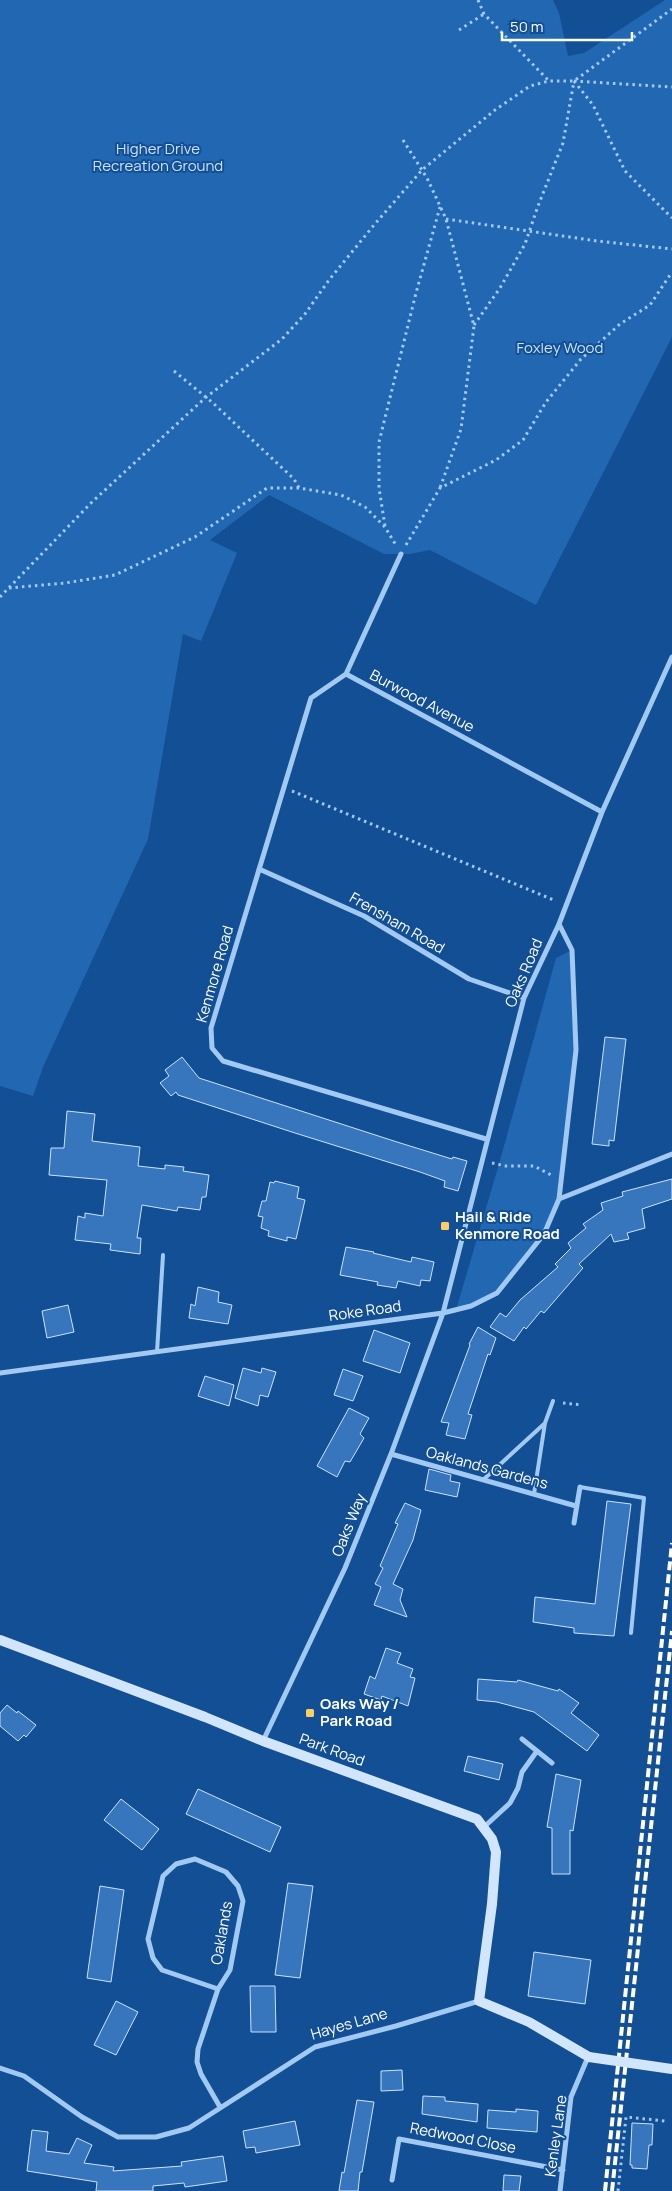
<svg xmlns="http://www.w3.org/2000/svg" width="672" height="2191" viewBox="0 0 672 2191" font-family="Manrope,sans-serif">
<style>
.green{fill:#2267b2}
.building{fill:#3776bc;stroke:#cae2fd}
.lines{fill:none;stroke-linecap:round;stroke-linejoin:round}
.path{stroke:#a2c9f2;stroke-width:3;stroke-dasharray:2.5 4;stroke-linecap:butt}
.lane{stroke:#a2c9f2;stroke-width:4}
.street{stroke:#a2c9f2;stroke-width:5}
.secondary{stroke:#d1e5fc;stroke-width:10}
.rail{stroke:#fff;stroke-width:4;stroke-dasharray:9 4;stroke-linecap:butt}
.secondary-bridge{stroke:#d1e5fc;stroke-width:10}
.poi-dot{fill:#ffcd63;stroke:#134f95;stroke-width:2}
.labels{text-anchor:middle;stroke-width:4;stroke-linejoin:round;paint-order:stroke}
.park-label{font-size:15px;fill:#cae2fd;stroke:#134f95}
.street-label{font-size:15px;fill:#fff;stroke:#134f95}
.poi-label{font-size:15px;font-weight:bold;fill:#fff;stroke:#134f95;text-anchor:start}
</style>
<rect width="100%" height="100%" fill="#134f95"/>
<path class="green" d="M0 0H553L559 13 568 56 584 53 665 0H672V337L536 605 430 550 410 554H384L269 495 210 540 237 553 201 641 183 634 148 839 43 1067 33 1096 0 1086Z
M572 950 576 1050 559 1199 544 1234 497 1293 456 1310 499 1164 556 958Z"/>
<path class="building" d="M605 1037 626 1039 614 1141 609 1140V1146L592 1144Z
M182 1057 199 1078 397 1142 452 1159 453 1157 467 1161 458 1191 444 1187 445 1181 420 1172 295 1133 178 1095 176 1092 171 1096 160 1083 169 1076 165 1070Z
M67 1111 95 1114 92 1141 140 1147 138 1166 165 1169V1165L184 1167 183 1171 209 1175 206 1197H202L200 1210 178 1207 177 1211 142 1205 137 1238H141L140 1254 110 1250 111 1244 75 1240 78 1216 85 1218V1213L103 1216 107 1180 49 1175 51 1148H64Z
M672 1179V1199L642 1209 645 1228 627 1233 629 1239 614 1242 611 1234 579 1264 583 1268 544 1313 541 1311 526 1329 524 1327 514 1341 490 1327 500 1313 506 1317 520 1300 558 1267 555 1264 571 1248 568 1243 586 1228 583 1224 603 1210 601 1203 623 1196 622 1192Z
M275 1181 299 1187 297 1198 305 1200 296 1239 287 1237V1241L268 1236 269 1231 261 1228 263 1217 258 1216 262 1201H266L270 1182 274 1183Z
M346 1247 374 1252 373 1253 411 1262 412 1257 434 1262 430 1281 421 1280 420 1286 398 1281 396 1288 377 1285 378 1282 340 1275Z
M198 1287 219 1292 218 1302 232 1305 228 1324 189 1318 191 1304 195 1306Z
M68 1305 74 1332 47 1338 42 1311Z
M478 1327 496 1338 490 1355 488 1354 468 1414 472 1415 465 1439 446 1435 449 1423 441 1422 470 1345 469 1344Z
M374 1330 410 1343 400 1373 363 1361Z
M243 1368 261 1373 262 1368 276 1372 268 1397 260 1395 258 1406 235 1398Z
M343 1369 363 1376 353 1401 334 1395Z
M205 1376 234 1385 229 1406 198 1396Z
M349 1408 369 1418 360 1434 364 1438 350 1462 345 1461 337 1477 317 1466Z
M429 1469 451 1475 450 1481 460 1483 457 1497 425 1490Z
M607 1501 631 1504 614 1636 574 1633V1628L533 1622 535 1597 595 1604Z
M405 1503 421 1510 413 1540 393 1584 403 1589 400 1600 407 1617 374 1605 381 1587 375 1584 383 1568 380 1566 398 1524 395 1523Z
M386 1648 401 1653 397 1663 413 1669 410 1677 415 1678 408 1706 382 1696 381 1700 364 1694 370 1676 375 1679Z
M478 1679 517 1682 518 1680 558 1691 559 1689 579 1703 571 1713 599 1735 587 1751 534 1712 497 1702 477 1700Z
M7 1705 17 1713 18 1711 36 1725 26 1737 24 1735 18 1741 0 1726V1713Z
M468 1756 503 1764 499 1780 464 1771Z
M556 1774 581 1780 573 1831 570 1830V1874H552V1828L547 1827Z
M198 1789 281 1827 270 1852 186 1814Z
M121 1799 159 1829 142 1850 104 1820Z
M288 1883 313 1886 300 1978 275 1975Z
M100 1886 124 1890 111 1982 87 1978Z
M534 1952 591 1960 585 2004 528 1996Z
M250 1986H275L276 2032H251Z
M116 2001 138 2012 116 2055 94 2045Z
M402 2070 403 2090 381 2091V2071Z
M423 2096 445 2097V2101L478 2104 477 2122 422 2114Z
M357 2100 374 2102 362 2172H360L358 2191H339L342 2172 344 2173Z
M516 2109 538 2111 537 2132 487 2128 488 2110 516 2112Z
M295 2121 300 2145 256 2153 255 2147 246 2148 243 2131Z
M632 2123 653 2124 652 2145H649L647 2169 632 2168V2165H630Z
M32 2130 48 2132 46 2151 69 2154 77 2138 92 2145 84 2163 114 2167 113 2171 182 2166 181 2162 223 2156 227 2181 185 2187 184 2183 153 2186V2191H96L97 2182 27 2171Z
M504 2175 521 2176 519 2191H503Z"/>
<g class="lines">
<path class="path" d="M478 0 484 14 549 81
M459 30 484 14
M574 81 593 105 625 171 672 218
M574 81 672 87
M403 140 427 178 446 219 474 326 461 429 440 488
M446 219 597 241 672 249
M474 325 500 288 525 244 538 206 563 143 574 81
M174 371 213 403 294 479 299 488
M385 526 379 488V442L416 293 440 207
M406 545 440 488 496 460 523 440 546 402 581 359 620 324 650 305 672 272
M9 588 65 583 115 575 195 537 267 488H299L341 495 365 507 385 527 397 547
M0 597 92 502 205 398 282 339 305 314 329 280 374 225 422 170 495 110 530 86 549 81H574L672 9
M292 791 556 901
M492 1163 506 1166H534L553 1176
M563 1403 582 1405
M618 2191 626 2117 665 2121"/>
<path class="lane" d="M157 1352 163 1255
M483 1480 544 1424
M580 1487 644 1498 631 1633
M534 1494 545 1423 553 1401"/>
<path class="street" d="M401 554 346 674 602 812
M346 674 311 698 211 1028 212 1048 223 1061 486 1139
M259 869 364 916 469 979 524 998
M559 1199 576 1050 572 950 559 924
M0 1373 443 1313 471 1306 497 1293 544 1234 559 1199 672 1154
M391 1454 576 1506
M574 1523 580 1487
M522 1739 537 1751
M263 1741 345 1568 391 1454 443 1313 524 998 559 924 602 812 672 657
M484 1827 510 1803 518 1788 522 1772 537 1751 552 1763
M218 1989 162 1970 153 1958 148 1939 163 1876 176 1864 195 1859 226 1872 238 1886 243 1901 230 1970 218 1989 198 2049 197 2062 201 2074 220 2107
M0 2068 24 2076 82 2117 118 2137H156L189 2128 315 2047 396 2026 479 2001
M392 2180 399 2139 563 2170
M560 2191 571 2097 588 2057"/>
<path class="secondary" d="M0 1640 205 1717 263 1741 477 1819 492 1839 496 1852 492 1904 479 2001 529 2022 589 2057"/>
<path class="rail" d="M605 2191 672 1543
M612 2191 672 1631"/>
<path class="secondary-bridge" d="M589 2057 672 2069"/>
</g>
<g class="poi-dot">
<rect x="440" y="1221" width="10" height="10" rx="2.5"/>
<rect x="305" y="1708" width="10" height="10" rx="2.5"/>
</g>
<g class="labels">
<g class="park-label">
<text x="158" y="154">Higher Drive<tspan x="158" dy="17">Recreation Ground</tspan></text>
<text x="560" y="353">Foxley Wood</text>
</g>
<g class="street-label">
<text transform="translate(422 701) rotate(28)" y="5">Burwood Avenue</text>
<text transform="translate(397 923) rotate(30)" y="5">Frensham Road</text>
<text transform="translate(524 973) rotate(-67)" y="5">Oaks Road</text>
<text transform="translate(215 974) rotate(-74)" y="5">Kenmore Road</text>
<text transform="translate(365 1311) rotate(-8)" y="5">Roke Road</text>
<text transform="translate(487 1468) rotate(15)" y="5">Oaklands Gardens</text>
<text transform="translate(349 1525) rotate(-68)" y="5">Oaks Way</text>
<text transform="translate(332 1750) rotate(20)" y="5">Park Road</text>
<text transform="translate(222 1933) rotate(-80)" y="5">Oaklands</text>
<text transform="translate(349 2024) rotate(-16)" y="5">Hayes Lane</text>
<text transform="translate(556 2136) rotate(-82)" y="5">Kenley Lane</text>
<text transform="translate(463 2138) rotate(11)" y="5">Redwood Close</text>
</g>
<g class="poi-label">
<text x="455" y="1222">Hail &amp; Ride<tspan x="455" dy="17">Kenmore Road</tspan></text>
<text x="320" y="1709">Oaks Way /<tspan x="320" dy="17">Park Road</tspan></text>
</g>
</g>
<path d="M502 32v8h130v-8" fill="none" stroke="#ffffff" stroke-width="2.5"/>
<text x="510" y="32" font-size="15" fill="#ffffff" stroke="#134f95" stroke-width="4" paint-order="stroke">50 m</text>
</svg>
